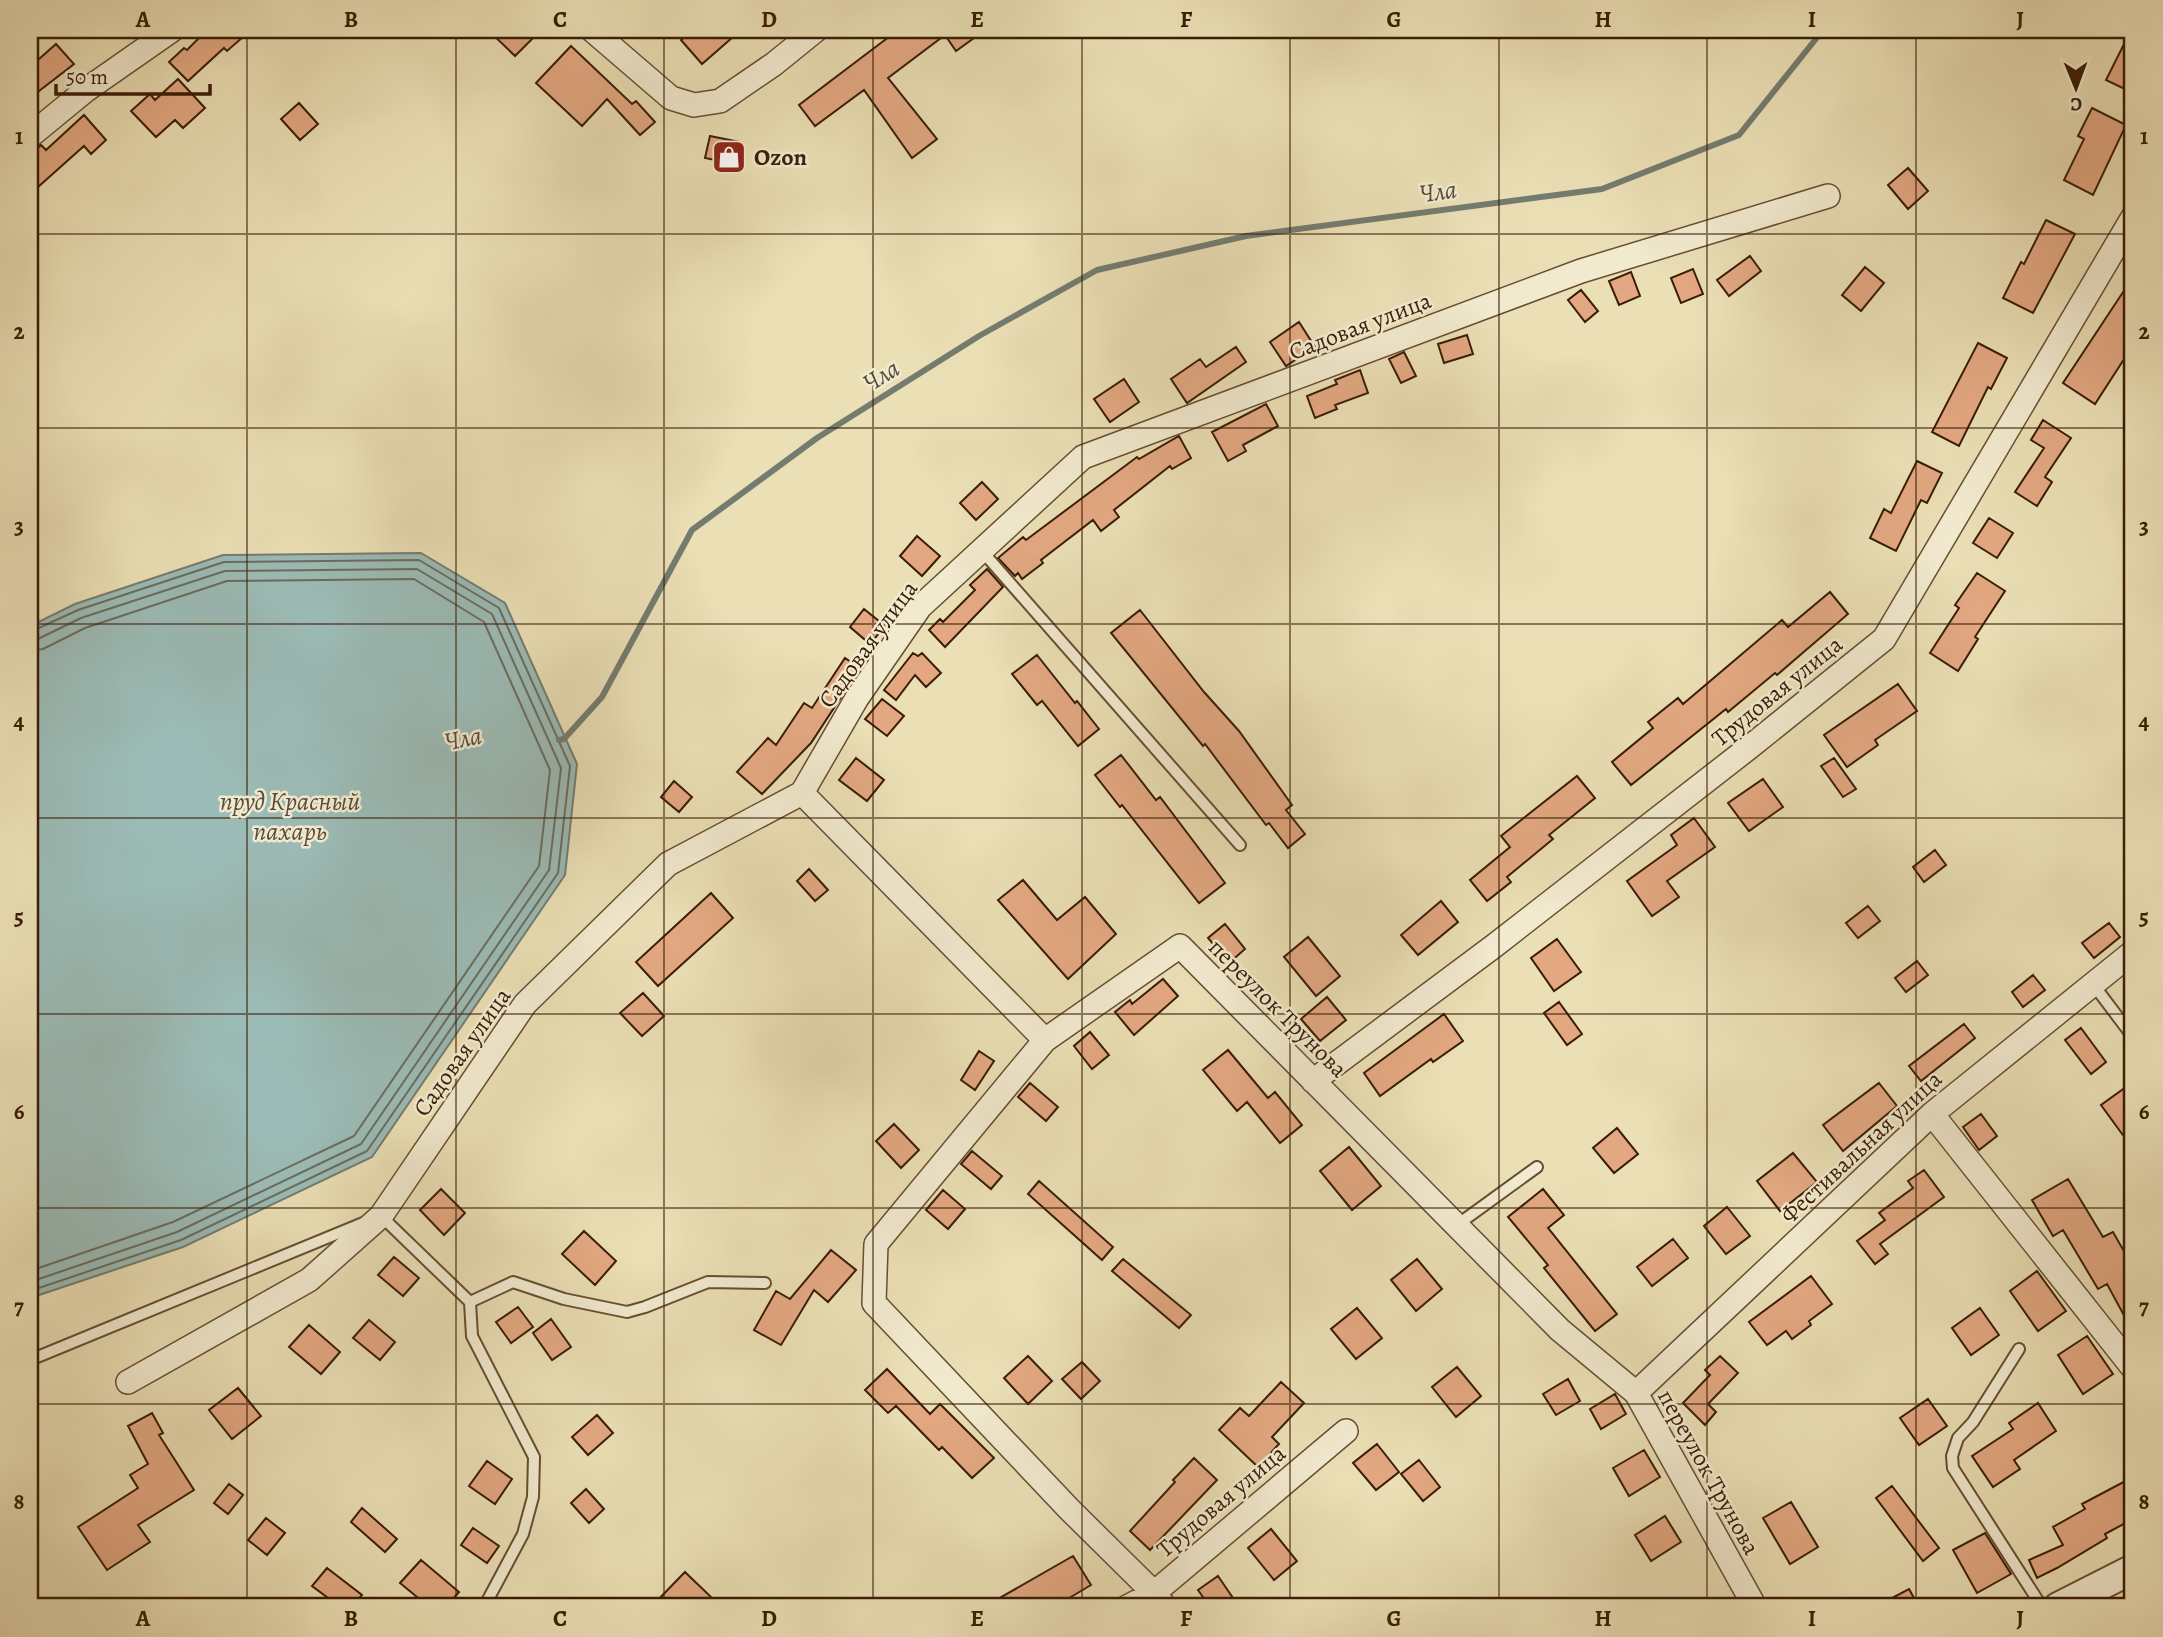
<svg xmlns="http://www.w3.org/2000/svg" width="2163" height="1637" viewBox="0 0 2163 1637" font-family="Alegreya,serif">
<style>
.water{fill:#9bbbb6;stroke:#747c70;stroke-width:2}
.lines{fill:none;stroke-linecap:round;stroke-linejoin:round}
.shore{stroke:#6a6c5e;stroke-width:2}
.stream{stroke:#747c70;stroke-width:6}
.building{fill:#e3a882;stroke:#391d06;stroke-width:2}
.service-casing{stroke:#664e32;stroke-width:14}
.minor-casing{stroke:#664e32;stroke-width:26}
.tertiary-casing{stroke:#664e32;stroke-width:32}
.service{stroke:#f2eacf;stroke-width:10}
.minor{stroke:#f2eacf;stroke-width:23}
.tertiary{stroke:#f2eacf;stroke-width:28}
.grid{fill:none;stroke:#391d06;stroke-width:2;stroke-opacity:0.55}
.labels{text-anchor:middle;stroke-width:5;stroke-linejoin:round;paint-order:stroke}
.poi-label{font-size:24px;font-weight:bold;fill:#391d06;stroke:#f2eacf;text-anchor:start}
.street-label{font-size:24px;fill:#391d06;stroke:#f2eacf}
.water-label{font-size:26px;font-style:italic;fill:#564c3b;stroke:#f2eacf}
.neatline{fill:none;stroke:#391d06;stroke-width:2.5}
.grid-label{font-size:23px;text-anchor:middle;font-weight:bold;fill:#391d06}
</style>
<rect width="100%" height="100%" fill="#ebdfb5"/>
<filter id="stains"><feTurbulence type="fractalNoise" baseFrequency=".00286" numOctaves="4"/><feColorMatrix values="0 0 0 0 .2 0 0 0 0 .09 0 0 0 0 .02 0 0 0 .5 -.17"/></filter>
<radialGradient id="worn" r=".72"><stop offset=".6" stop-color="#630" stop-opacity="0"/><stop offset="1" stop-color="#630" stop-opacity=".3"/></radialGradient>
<path class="water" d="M421 553 505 603 577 764 565 875 372 1157 183 1247 30 1298V626L75 604 223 555Z"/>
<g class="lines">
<path class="shore" d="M30 632 78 610 224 562 419 560 499 608 570 766 558 873 367 1151 181 1240 30 1291
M30 641 38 639 81 618 225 571 417 569 492 614 561 768 549 870 361 1144 177 1232 30 1282
M30 651 43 649 85 628 227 581 414 579 484 622 550 770 539 866 354 1136 173 1222 30 1271"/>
<path class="stream" d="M559 740 564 739 602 697 692 530 817 438 979 336 1097 270 1246 236 1602 189 1739 135 1823 30"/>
</g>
<path class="building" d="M207 30H251L227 51 224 48 188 81 169 62 184 48 187 50Z
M488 30H541L515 56Z
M693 30H741L702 64 681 40Z
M898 30H985L956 51 945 35 888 78 937 139 912 158 864 90 815 126 799 105Z
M2131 30H2133V93L2106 80Z
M56 44 74 64 30 98V67Z
M571 46 632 104 636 101 655 122 640 135 607 99 582 126 536 83Z
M178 79 205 108 183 128 175 120 156 137 131 111 150 94 155 100Z
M299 103 318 124 300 140 281 119Z
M2092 108 2126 125 2093 195 2064 180 2084 139 2078 136Z
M84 115 106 140 91 154 84 146 38 187 30 177V155L41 145 46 150Z
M710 136 740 142 736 164 705 158Z
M1908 168 1928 191 1908 209 1888 185Z
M2046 220 2075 234 2033 313 2003 298 2021 262 2024 264Z
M1750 256 1761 271 1729 296 1717 280Z
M1865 267 1884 283 1861 311 1842 295Z
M1693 269 1703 294 1681 303 1671 278Z
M1631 272 1640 296 1619 305 1609 281Z
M2133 277V357L2128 353 2095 404 2063 383Z
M1581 290 1598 311 1585 322 1568 300Z
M1299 322 1315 347 1286 366 1270 342Z
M1467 335 1473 354 1444 363 1438 344Z
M1978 343 2007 358 1991 389 1988 387 1959 446 1932 432Z
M1236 347 1246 362 1187 403 1171 379 1200 359 1206 367Z
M1404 352 1416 376 1401 383 1389 359Z
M1360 370 1368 393 1335 405 1337 409 1315 418 1307 396 1337 384 1335 380Z
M1124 379 1139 402 1110 422 1094 399Z
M1266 404 1278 426 1243 445 1246 451 1228 461 1212 432Z
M2043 420 2071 438 2045 477 2052 482 2037 506 2015 492 2044 448 2031 440Z
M1179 436 1191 458 1172 469 1170 466 1114 510 1119 517 1101 531 1093 520 1041 560 1043 563 1022 579 1018 573 1015 576 998 558 1023 537 1026 540 1137 457 1139 459Z
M1917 461 1942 473 1927 503 1921 500 1896 551 1870 538 1884 509 1891 513Z
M982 482 998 499 976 520 960 503Z
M1989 518 2013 533 1997 558 1973 543Z
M917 536 940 556 922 576 900 556Z
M987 569 1003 587 945 647 929 630 940 619 943 622 975 590 970 585Z
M1977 573 2005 591 1975 637 1978 639 1958 671 1930 653 1959 608 1955 605Z
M1830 592 1848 614 1777 675 1775 673 1728 712 1726 709 1631 785 1612 762 1653 728 1648 722 1678 698 1683 704 1782 620 1788 627Z
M864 609 885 626 870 644 850 627Z
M1140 610 1204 692 1239 731 1292 805 1286 810 1305 834 1288 848 1269 823 1266 825 1205 744 1203 746 1111 633Z
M913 653 918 656 922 653 941 673 926 687 915 675 896 700 884 690Z
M1037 655 1075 703 1077 701 1099 729 1078 746 1042 701 1037 705 1012 674Z
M845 658 860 668 811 743 762 794 737 772 768 738 776 745 804 703 812 708Z
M1898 684 1917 711 1875 740 1878 745 1847 767 1824 735Z
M882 699 904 716 887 736 865 719Z
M1121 755 1156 800 1160 797 1225 883 1199 903 1122 805 1120 807 1095 775Z
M856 758 884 780 867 801 839 780Z
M1834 758 1856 789 1843 797 1821 766Z
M1577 776 1595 798 1549 835 1553 839 1507 877 1511 882 1487 901 1470 880 1510 847 1501 836Z
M1763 779 1783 807 1749 831 1728 803Z
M674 781 692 797 679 812 661 797Z
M1694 818 1715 847 1667 881 1679 897 1652 916 1627 881 1677 845 1671 835Z
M1935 850 1946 865 1924 882 1913 867Z
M809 869 828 890 815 901 797 881Z
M1023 880 1057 920 1085 897 1116 934 1068 979 998 900Z
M711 893 733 918 658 986 636 962Z
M1441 901 1458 922 1418 955 1401 935Z
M1868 906 1880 921 1858 938 1846 923Z
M2109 923 2120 937 2094 958 2082 943Z
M1225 924 1245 949 1229 963 1208 938Z
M1308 937 1340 976 1316 996 1284 957Z
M1557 939 1581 972 1554 991 1531 958Z
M1917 961 1928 975 1906 992 1895 978Z
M2033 975 2045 990 2023 1007 2012 992Z
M1163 979 1178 996 1134 1035 1115 1012 1130 1000 1132 1004Z
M643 993 664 1016 642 1036 620 1013Z
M1327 997 1346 1020 1320 1041 1301 1019Z
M1559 1002 1582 1034 1567 1045 1544 1013Z
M1444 1014 1463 1041 1433 1062 1431 1059 1380 1096 1364 1073Z
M1964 1024 1975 1038 1921 1081 1909 1066Z
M2081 1028 2106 1062 2091 1074 2065 1040Z
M1090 1032 1109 1055 1092 1069 1074 1046Z
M1228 1050 1268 1098 1275 1092 1302 1125 1280 1143 1247 1102 1237 1111 1203 1070Z
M979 1051 994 1061 975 1090 961 1080Z
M2133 1082V1149L2101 1105Z
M1030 1083 1058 1107 1046 1121 1018 1097Z
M1879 1083 1897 1106 1843 1151 1823 1125Z
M1981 1114 1997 1136 1979 1150 1963 1127Z
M894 1124 919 1150 901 1168 876 1141Z
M1617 1128 1638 1154 1614 1173 1593 1148Z
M1349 1147 1381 1186 1352 1210 1320 1171Z
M972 1151 1002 1176 991 1189 961 1164Z
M1793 1153 1817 1182 1780 1211 1757 1181Z
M1924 1170 1944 1197 1880 1244 1888 1254 1875 1264 1857 1241 1885 1220 1879 1213 1913 1188 1908 1181Z
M2068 1179 2103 1237 2113 1232 2133 1267V1332L2107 1284 2098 1289 2063 1230 2053 1236 2032 1200Z
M1039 1181 1113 1247 1102 1260 1028 1194Z
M441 1189 465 1213 444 1235 420 1210Z
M1543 1189 1564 1215 1548 1228 1617 1314 1595 1331 1544 1268 1548 1265 1508 1217Z
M943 1190 965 1209 948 1229 926 1210Z
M1727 1207 1750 1236 1726 1254 1704 1226Z
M584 1231 616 1261 595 1285 562 1254Z
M1673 1239 1688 1258 1652 1286 1637 1267Z
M831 1250 856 1270 828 1302 814 1290 781 1345 754 1330 776 1291 790 1299Z
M394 1257 419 1278 403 1296 378 1275Z
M1123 1259 1191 1315 1179 1328 1112 1271Z
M1417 1259 1442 1289 1416 1311 1391 1280Z
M2037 1271 2066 1311 2038 1331 2010 1291Z
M1811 1276 1832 1304 1809 1321 1811 1325 1792 1339 1786 1331 1767 1345 1749 1322Z
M518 1307 533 1327 511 1343 496 1322Z
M1357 1308 1382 1338 1356 1359 1331 1329Z
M1980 1308 1999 1335 1971 1355 1952 1328Z
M551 1319 571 1347 552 1360 533 1333Z
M369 1320 395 1342 380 1360 353 1338Z
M309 1325 340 1352 321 1374 289 1347Z
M2087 1336 2113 1374 2083 1394 2058 1355Z
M1028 1356 1052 1381 1028 1404 1004 1378Z
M1720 1356 1738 1373 1708 1404 1716 1412 1705 1425 1683 1403 1710 1375 1705 1370Z
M1082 1362 1100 1381 1081 1399 1062 1379Z
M1457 1367 1481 1396 1456 1417 1432 1387Z
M887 1369 930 1414 940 1404 994 1458 972 1478 942 1447 939 1450 896 1406 888 1413 865 1390Z
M1568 1379 1580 1401 1556 1415 1543 1394Z
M1281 1382 1304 1403 1272 1437 1279 1444 1258 1467 1219 1430 1240 1408 1249 1416Z
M238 1388 261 1416 232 1439 209 1410Z
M1615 1394 1626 1414 1601 1429 1590 1409Z
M1928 1399 1947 1426 1919 1445 1900 1418Z
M2038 1403 2056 1431 2014 1460 2020 1469 1993 1487 1972 1456 2013 1429 2009 1423Z
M152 1413 163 1433 159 1435 194 1490 138 1525 150 1542 107 1570 78 1527 138 1488 130 1475 148 1464 128 1426Z
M597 1415 613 1433 588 1455 572 1437Z
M1377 1444 1399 1472 1376 1490 1353 1463Z
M1644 1450 1660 1477 1629 1496 1613 1468Z
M1194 1458 1217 1480 1150 1550 1130 1531 1175 1482 1173 1480Z
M1419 1460 1440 1487 1423 1501 1401 1474Z
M487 1461 512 1479 495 1504 469 1486Z
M2133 1477V1519L2105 1534 2107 1538 2057 1568 2037 1578 2029 1560 2063 1545 2053 1527 2085 1509 2082 1504Z
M229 1484 243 1495 228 1514 214 1503Z
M1892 1486 1939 1548 1923 1561 1876 1498Z
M586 1489 604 1509 589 1523 571 1503Z
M1791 1502 1818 1547 1790 1564 1763 1518Z
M362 1508 397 1539 385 1552 351 1522Z
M1665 1516 1681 1542 1651 1561 1635 1535Z
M266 1518 285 1533 267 1555 248 1540Z
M473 1528 499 1546 487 1563 461 1545Z
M1271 1529 1297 1561 1274 1580 1248 1548Z
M1985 1533 2011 1574 1977 1593 1953 1550Z
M1073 1556 1091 1585 1054 1607H984Z
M421 1560 459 1592 446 1607H429L400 1583Z
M327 1568 362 1595 352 1607H321L328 1598 312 1586Z
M685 1572 712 1598 703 1607H651Z
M1218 1576 1235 1601 1226 1607H1210L1198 1590Z
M1909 1589 1919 1607H1875Z"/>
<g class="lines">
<g class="service-casing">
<path id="service" d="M982 551 1240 845
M2093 984 2133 1037
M381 1216 470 1302 472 1336 534 1457 533 1497 523 1534 484 1607
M1457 1225 1537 1167
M470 1302 513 1282 564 1299 627 1312 645 1307 708 1282 765 1283
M2019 1349 1973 1422 1958 1438 1952 1456 1953 1468 2042 1607
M30 1360 363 1223"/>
</g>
<g class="minor-casing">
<path id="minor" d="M592 30 671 98 694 105 720 101 774 64 816 30
M30 136 86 90 172 30
M802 793 1045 1040
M1313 1081 1494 946 1751 746 1884 639 2133 217
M1932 1114 2133 1368
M128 1382 309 1280 381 1216 525 1004 668 864 802 793 857 698 920 607 1083 457 1581 271 1828 196
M1636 1393 1932 1114 2133 952
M1127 1607 1154 1593 1346 1431
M1165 1607 1154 1593 1069 1509 874 1303 876 1244 1045 1040 1180 946 1560 1330 1636 1393 1755 1607"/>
</g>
<g class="tertiary-casing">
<path id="tertiary" d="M2058 1607 2133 1569"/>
</g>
<use href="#service" class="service"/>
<use href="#minor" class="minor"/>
<use href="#tertiary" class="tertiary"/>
</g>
<path class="grid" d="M247 30V1607M456 30V1607M664 30V1607M873 30V1607M1082 30V1607M1290 30V1607M1499 30V1607M1707 30V1607M1916 30V1607M30 234H2133M30 428H2133M30 624H2133M30 818H2133M30 1014H2133M30 1208H2133M30 1404H2133"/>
<defs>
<g id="shop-square" transform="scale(1.75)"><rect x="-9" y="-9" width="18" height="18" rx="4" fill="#8f2418" stroke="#f2eacf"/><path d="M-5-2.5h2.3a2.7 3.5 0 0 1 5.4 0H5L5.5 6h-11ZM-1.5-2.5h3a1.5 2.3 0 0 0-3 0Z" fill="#fff"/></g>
</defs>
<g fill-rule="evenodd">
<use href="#shop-square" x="729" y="157"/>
</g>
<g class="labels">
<g class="poi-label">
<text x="754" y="165">Ozon</text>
</g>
<g class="street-label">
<text transform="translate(1360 326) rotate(-21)" y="8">Садовая улица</text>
<text transform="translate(868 644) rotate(-54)" y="8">Садовая улица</text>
<text transform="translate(1777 691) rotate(-39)" y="8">Трудовая улица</text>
<text transform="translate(1278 1008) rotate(45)" y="8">переулок Трунова</text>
<text transform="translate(462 1052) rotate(-55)" y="8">Садовая улица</text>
<text transform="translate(1861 1147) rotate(-43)" y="8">Фестивальная улица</text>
<text transform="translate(1709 1472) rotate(61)" y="8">переулок Трунова</text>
<text transform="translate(1221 1501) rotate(-40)" y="8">Трудовая улица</text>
</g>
<g class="water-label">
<text transform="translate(1438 191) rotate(-8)" y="9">Чла</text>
<text transform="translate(881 375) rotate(-32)" y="9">Чла</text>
<text transform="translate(463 738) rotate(-11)" y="9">Чла</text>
<text x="290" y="810">пруд Красный<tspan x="290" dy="30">пахарь</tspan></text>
</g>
</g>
<rect width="2163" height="1637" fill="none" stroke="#ebdfb5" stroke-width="77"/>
<g transform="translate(2076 88) rotate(179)" stroke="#f2eacf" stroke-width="5" paint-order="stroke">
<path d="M0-5L12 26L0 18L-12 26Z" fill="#391d06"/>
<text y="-10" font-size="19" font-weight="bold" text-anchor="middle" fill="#391d06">С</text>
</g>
<path d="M56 84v10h154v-10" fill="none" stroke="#391d06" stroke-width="3.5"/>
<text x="66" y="84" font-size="21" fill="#391d06" stroke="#f2eacf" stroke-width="5" paint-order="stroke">50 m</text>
<rect x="38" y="38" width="2086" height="1560" class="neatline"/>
<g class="grid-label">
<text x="143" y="27">A</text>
<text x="351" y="27">B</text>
<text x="560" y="27">C</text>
<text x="769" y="27">D</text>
<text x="977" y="27">E</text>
<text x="1186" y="27">F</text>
<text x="1394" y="27">G</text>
<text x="1603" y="27">H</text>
<text x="1812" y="27">I</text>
<text x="2020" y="27">J</text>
<text x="19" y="144">1</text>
<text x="2144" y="144">1</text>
<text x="19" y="339">2</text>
<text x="2144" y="339">2</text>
<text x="19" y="534">3</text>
<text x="2144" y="534">3</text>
<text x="19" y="729">4</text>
<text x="2144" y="729">4</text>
<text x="19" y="924">5</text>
<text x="2144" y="924">5</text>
<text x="19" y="1119">6</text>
<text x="2144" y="1119">6</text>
<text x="19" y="1314">7</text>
<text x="2144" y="1314">7</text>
<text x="19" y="1509">8</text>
<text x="2144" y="1509">8</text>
<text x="143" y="1626">A</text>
<text x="351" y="1626">B</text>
<text x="560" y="1626">C</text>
<text x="769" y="1626">D</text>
<text x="977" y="1626">E</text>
<text x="1186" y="1626">F</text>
<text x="1394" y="1626">G</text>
<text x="1603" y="1626">H</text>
<text x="1812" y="1626">I</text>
<text x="2020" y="1626">J</text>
</g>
<rect width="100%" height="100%" filter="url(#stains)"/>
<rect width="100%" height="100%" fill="url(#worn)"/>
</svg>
